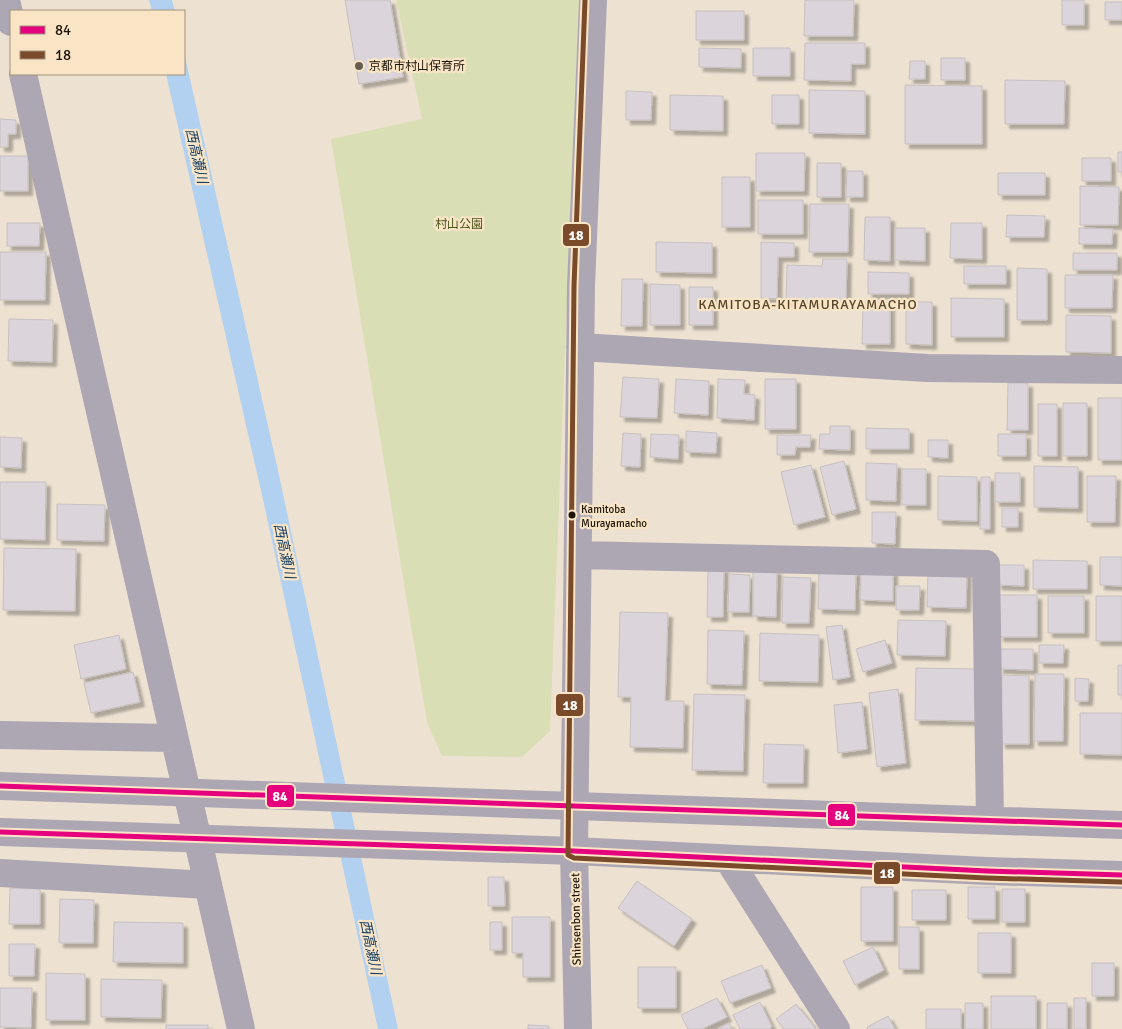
<svg xmlns="http://www.w3.org/2000/svg" width="1122" height="1029" viewBox="0 0 1122 1029" font-family="Signika,'Noto Sans JP',sans-serif">
<style>
.green{fill:#dadeb5}
.water{fill:#b2d0ef}
.building{fill:#dbd5db;stroke:#c6c0c0;filter:url(#shadow)}
.lines{fill:none;stroke-linecap:round;stroke-linejoin:round}
.minor{stroke:#ada7b3;stroke-width:28}
.minor-bridge{stroke:#ada7b3;stroke-width:28}
.bus-1-casing{stroke:#f9e5c6;stroke-width:9}
.bus-2-casing{stroke:#f9e5c6;stroke-width:9}
.bus-1{stroke:#e5007d;stroke-width:5}
.bus-2{stroke:#7a4b2a;stroke-width:5}
.poi-dot{fill:#655d50;stroke:#f9e5c6;stroke-width:2}
.bus-dot{fill:#1c150a;stroke:#f9e5c6;stroke-width:2}
.labels{text-anchor:middle;stroke-width:4.5;stroke-linejoin:round;paint-order:stroke}
.bus-label{font-size:11px;fill:#1c150a;stroke:#f9e5c6;text-anchor:start}
.poi-label{font-size:12px;fill:#1c150a;stroke:#f9e5c6;text-anchor:start}
.park-label{font-size:12px;fill:#4a561a;stroke:#f9e5c6}
.street-label{font-size:12px;fill:#1c150a;stroke:#f9e5c6}
.water-label{font-size:14px;font-style:italic;fill:#153f67;stroke:#f9e5c6}
.neighbourhood-label{font-size:14px;letter-spacing:1px;fill:#57462b;stroke:#f9e5c6}
.line-badge{stroke:#f9e5c6;stroke-width:2}
.badge-label{font-size:14px;text-anchor:middle;font-weight:bold;fill:#fff}
</style>
<defs>
<filter id="shadow"><feDropShadow dx="4.5" dy="4.5" stdDeviation="1" flood-color="#0004"/></filter>
</defs>
<rect width="100%" height="100%" fill="#ede2d2"/>
<path class="green" d="M396 0H579L550 731 522 757 442 756 427 723 331 139 422 119Z"/>
<path class="water" d="M149 0H172L175 11H152Z
M184 52 277 466 398 1029H378L264 504 166 74H184Z"/>
<path class="building" d="M345 0H390L403 77 359 84Z
M805 0H854L853 36H804Z
M1062 0H1084V25H1062Z
M1105 2H1122V20H1105Z
M696 11H744V40H696Z
M805 43H865V64H851V81L804 80Z
M699 48 741 49V68L699 67Z
M753 48H790V76H753Z
M941 58H965V80H941Z
M910 61H925V79H909Z
M1005 80 1065 81 1064 124H1005Z
M905 85 982 86V144H905Z
M809 90 865 91V134L809 133Z
M626 91 652 92 651 120H626Z
M670 95 723 96V131L670 130Z
M772 95H799V124H772Z
M0 119 16 120V134H8V147H0Z
M1118 152H1122V172H1118Z
M756 153H805L804 191H756Z
M0 156H28V191H0Z
M1082 158H1111V181H1082Z
M817 163H841V197H817Z
M847 171H863V197H846Z
M998 173H1045V195H998Z
M722 177H750V227H722Z
M1080 186 1119 187 1118 225H1080Z
M758 200H803V234H758Z
M810 204H849L848 252H809Z
M1007 215 1045 216 1044 237H1006Z
M865 217H890V261L864 260Z
M7 223H40L39 246H7Z
M951 223H982V259L950 258Z
M895 228H925V261L895 260Z
M1079 228 1113 229 1112 244H1079Z
M656 242 712 243V273L656 272Z
M761 242 794 243V257H778L777 299 761 298Z
M0 252H46L45 300H0Z
M1073 253H1117V270H1073Z
M823 259H847L846 302 786 301 787 265 822 266Z
M964 266H1006V284H964Z
M1017 268 1047 269V320H1017Z
M868 272 909 273V294H868Z
M1065 275H1113L1112 308H1065Z
M622 279H643L642 326H621Z
M650 284 680 285V325H650Z
M689 287H713V325H689Z
M951 298 1004 299V337H951Z
M863 302H890V344H862Z
M906 302H932V345L906 344Z
M1066 315 1111 316V353L1066 352Z
M9 319 53 320 52 362 8 361Z
M623 377 659 379 657 418 620 417Z
M676 379 709 381 708 415 674 413Z
M718 379 745 380 744 394 755 395 754 420 717 418Z
M765 379H796V429H765Z
M1008 383H1028V430H1007Z
M1098 398H1122V460H1098Z
M1063 403H1087V456H1063Z
M1038 404H1057V456H1038Z
M830 426H850V450L819 449 820 434H830Z
M866 428 909 429V449H866Z
M686 431 717 433 716 453 686 452Z
M623 433 641 434 640 467 621 466Z
M651 434 679 435 678 459 650 457Z
M998 434H1026V456H998Z
M777 435H811L810 447H796L795 455H777Z
M0 437 22 438 21 468 0 467Z
M928 440H948V458L928 457Z
M844 461 856 509 832 515 820 467Z
M866 463 897 464 896 501 866 500Z
M811 465 825 517 794 525 781 472Z
M1034 466 1078 467V508L1034 507Z
M902 469H926V505H902Z
M995 473H1020V502H995Z
M938 476 977 477V521L938 520Z
M1087 476H1116L1115 522H1087Z
M981 477H990V529H980Z
M0 482H46L45 540 0 539Z
M57 504 105 505 104 541 57 540Z
M1002 508H1018V527H1002Z
M872 512H896L895 544 872 543Z
M4 548 76 549 75 611 3 610Z
M1100 557H1122V586L1100 585Z
M1033 560 1087 561V589H1033Z
M997 565H1024V586L997 585Z
M708 568H724L723 617H707Z
M753 569 777 570 776 617 753 616Z
M819 570 856 571 855 610 818 609Z
M861 570 893 571V601L860 600Z
M928 571 967 572 966 608 927 607Z
M729 574 750 575 749 612H728Z
M783 577 811 578 809 623H782Z
M896 586H920L919 610H896Z
M999 595H1037V637H999Z
M1048 596H1084V633H1048Z
M1096 596H1122V641H1096Z
M620 612 668 613 665 701H684L683 748 630 747 631 697H618Z
M898 620 946 621 945 656 897 655Z
M842 625 850 677 833 680 826 627Z
M708 630 744 631 742 685 707 684Z
M760 633 819 635 818 682 759 681Z
M119 635 126 669 81 679 74 645Z
M885 640 892 663 863 672 856 649Z
M1039 645H1064L1063 663H1039Z
M1000 649H1033V670L999 669Z
M1118 665H1122V695H1118Z
M916 668 977 669 976 721 915 720Z
M133 672 140 702 91 713 84 683Z
M1035 674H1064L1063 741H1034Z
M1002 675 1029 676V744H1001Z
M1075 678 1089 679 1088 701H1075Z
M898 689 906 763 877 767 869 693Z
M694 694 745 695 743 771 692 770Z
M862 702 867 749 838 753 834 705Z
M1080 713H1122V755L1080 754Z
M764 744 804 745 803 783H763Z
M488 877H504L505 906H488Z
M637 881 692 919 674 946 618 908Z
M861 887H893V941H861Z
M968 887H995V919H968Z
M10 888 40 889V924H9Z
M1002 889H1025V922H1002Z
M912 890H946V920H912Z
M60 899 94 900 93 943H59Z
M512 917H550V977H523V953H512Z
M114 922 183 923V963L113 962Z
M490 922H502V950H490Z
M899 927H919V969H899Z
M978 933H1011V973H978Z
M9 944H35L34 976H9Z
M873 947 884 970 855 985 843 961Z
M1092 963H1114V996H1092Z
M762 965 771 988 730 1003 721 981Z
M638 967H676V1008H638Z
M46 973 85 974V1020H46Z
M101 979 162 980 161 1018 101 1017Z
M0 988H32L31 1028 0 1027Z
M991 996H1036V1029H991Z
M717 998 727 1017 702 1029H688L681 1015Z
M1074 998H1086V1029H1074Z
M760 1002 772 1027 769 1029H740L733 1015Z
M965 1003H983V1029H965Z
M1047 1003H1067V1029H1047Z
M796 1004 816 1029H784L776 1019Z
M926 1009H961V1029H926Z
M888 1016 895 1029H868L867 1027Z
M729 1023 732 1029H717Z
M166 1025H208V1029H166Z
M528 1025 549 1026V1029H528Z"/>
<g class="lines">
<path class="minor" d="M6 0 11 22
M23 74 241 1029
M580 347 927 368 1122 370
M578 555 986 564 990 820
M0 735 174 738
M575 806 1122 825
M574 851 987 871 1122 875
M728 859 836 1029
M0 873 208 885
M578 1029 574 851 581 286 593 0"/>
<path class="minor-bridge" d="M0 786 575 806
M0 832 574 851"/>
<g class="bus-1-casing">
<path id="bus-1" d="M0 786 1122 825
M0 832 574 851 987 871 1122 875"/>
</g>
<g class="bus-2-casing">
<path id="bus-2" d="M585 0 574 286 568 855 574 858 987 878 1122 882"/>
</g>
<use href="#bus-1" class="bus-1"/>
<use href="#bus-2" class="bus-2"/>
</g>
<circle class="poi-dot" cx="359" cy="66" r="5"/>
<circle class="bus-dot" cx="572" cy="515" r="4.5"/>
<g class="labels">
<g class="bus-label">
<text x="581" y="513">Kamitoba<tspan x="581" dy="14">Murayamacho</tspan></text>
</g>
<g class="poi-label">
<text x="369" y="70">京都市村山保育所</text>
</g>
<g class="park-label">
<text x="459" y="228">村山公園</text>
</g>
<g class="street-label">
<text transform="translate(576 919) rotate(-91)" y="4">Shinsenbon street</text>
</g>
<g class="water-label">
<text transform="translate(197 156) rotate(77)" y="5">西高瀬川</text>
<text transform="translate(285 551) rotate(78)" y="5">西高瀬川</text>
<text transform="translate(371 947) rotate(78)" y="5">西高瀬川</text>
</g>
<g class="neighbourhood-label">
<text x="808" y="309">KAMITOBA-KITAMURAYAMACHO</text>
</g>
</g>
<g class="line-badge">
<rect x="562" y="223" width="28" height="24" rx="5" fill="#7a4b2a"/>
<rect x="555" y="693" width="29" height="24" rx="5" fill="#7a4b2a"/>
<rect x="266" y="784" width="29" height="24" rx="5" fill="#e5007d"/>
<rect x="827" y="803" width="29" height="24" rx="5" fill="#e5007d"/>
<rect x="873" y="861" width="28" height="24" rx="5" fill="#7a4b2a"/>
</g>
<g class="badge-label">
<text x="576" y="240">18</text>
<text x="570" y="710">18</text>
<text x="280" y="801">84</text>
<text x="842" y="820">84</text>
<text x="887" y="878">18</text>
</g>
<rect x="10" y="10" width="175" height="65" fill="#f9e5c6" stroke="#a1927b"/>
<rect x="20" y="26" width="25" height="8" fill="#e5007d" stroke="#a1927b"/>
<text x="55" y="35" font-size="15" fill="#1c150a">84</text>
<rect x="20" y="51" width="25" height="8" fill="#7a4b2a" stroke="#a1927b"/>
<text x="55" y="60" font-size="15" fill="#1c150a">18</text>
</svg>
